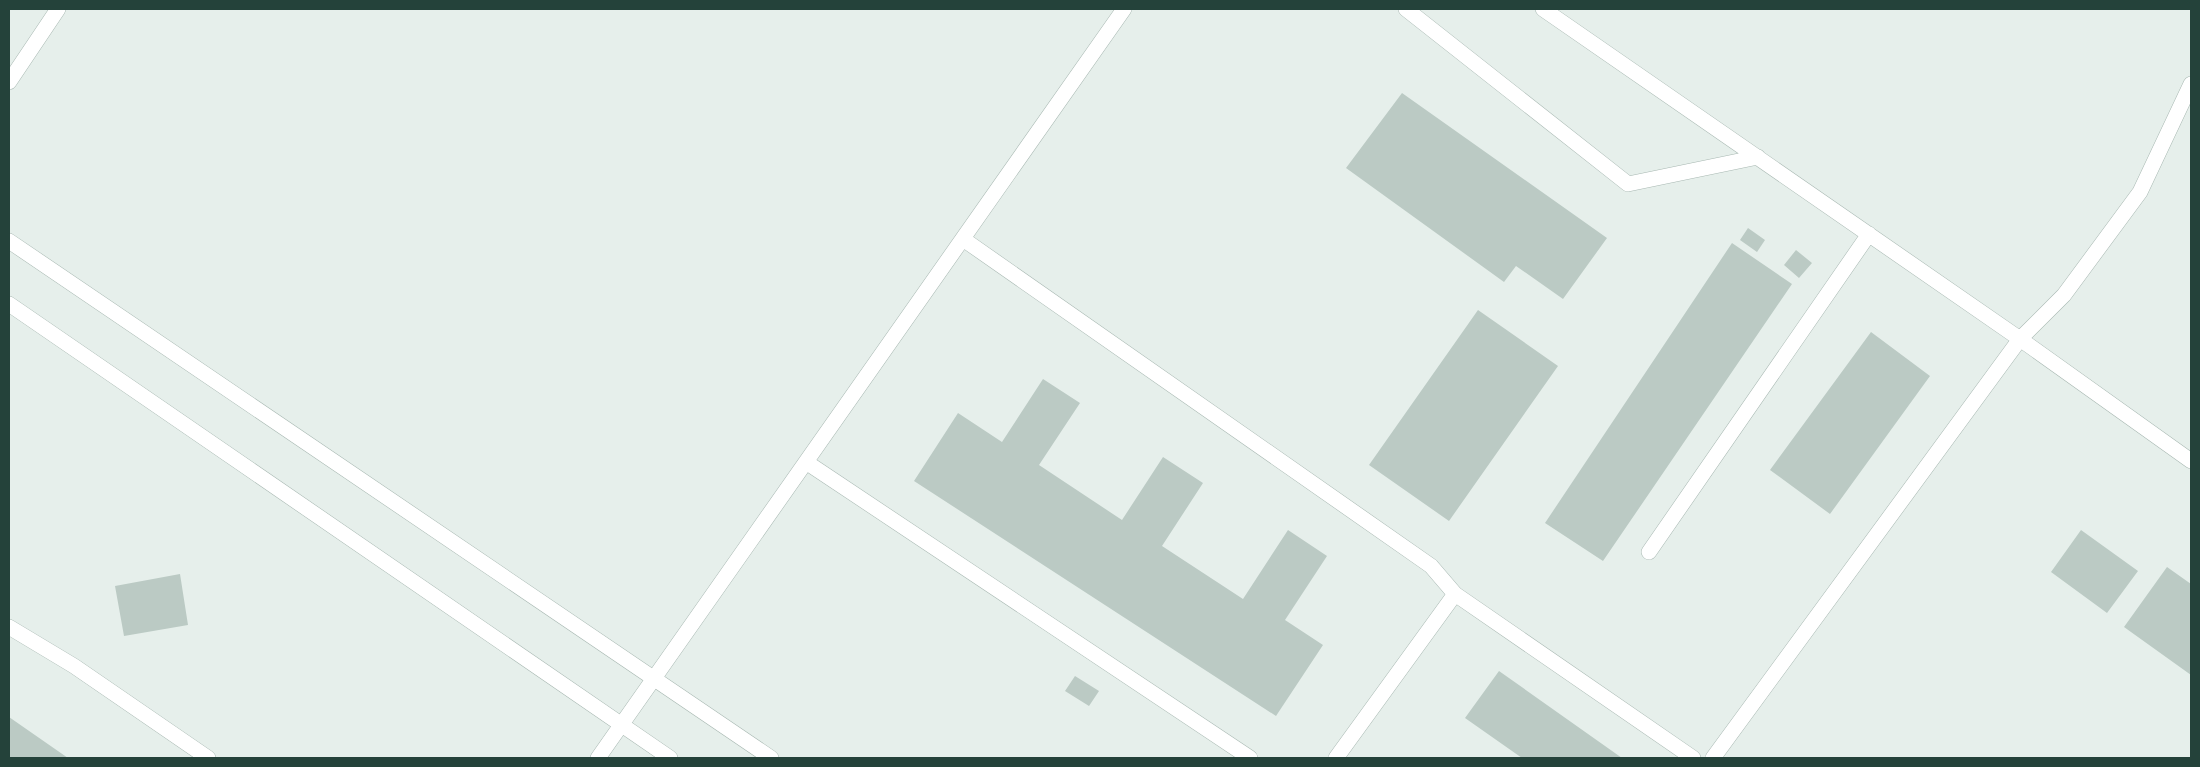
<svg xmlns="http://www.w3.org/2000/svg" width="2200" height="767" viewBox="0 0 2200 767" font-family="'Sofia Sans Condensed',sans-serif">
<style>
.building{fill:#bbcac4}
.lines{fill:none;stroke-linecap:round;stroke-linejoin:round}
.minor-casing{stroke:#a8b8b2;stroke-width:16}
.tertiary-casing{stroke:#a8b8b2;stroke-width:16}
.minor{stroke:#fff;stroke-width:15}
.tertiary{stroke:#fff;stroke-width:15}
</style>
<rect width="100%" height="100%" fill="#e6efeb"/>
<path class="building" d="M1402 93 1607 238 1563 299 1516 266 1504 282 1346 168Z
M1748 228 1765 240 1757 252 1740 240Z
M1732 243 1792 284 1603 561 1545 523Z
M1796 250 1812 263 1799 278 1784 265Z
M1478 310 1558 366 1449 521 1369 465Z
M1871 332 1930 376 1830 514 1770 470Z
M1043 379 1080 403 1039 465 1122 520 1163 457 1203 483 1162 546 1243 599 1288 530 1327 556 1285 620 1323 645 1276 716 914 481 958 413 1002 442Z
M2081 530 2138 571 2107 613 2051 572Z
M2167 567 2191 584V675L2124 627Z
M180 574 188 625 124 636 115 586Z
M1499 671 1622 758H1522L1465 718Z
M1075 676 1099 691 1089 706 1065 691Z
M9 717 68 758H9Z"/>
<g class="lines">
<g class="minor-casing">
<path id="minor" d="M1406 9 1628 184 1758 157
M1543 9 2020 339 2191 461
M9 82 58 9
M963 239 1431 566 1455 594 1693 758
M806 462 1250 758
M1649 552 1869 234
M9 627 74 666 208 758
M598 758 1124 9
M1336 758 1455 594
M1713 758 2020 339 2064 295 2140 192 2191 84"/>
</g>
<g class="tertiary-casing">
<path id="tertiary" d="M9 241 771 758
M9 304 670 758"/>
</g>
<use href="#minor" class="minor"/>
<use href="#tertiary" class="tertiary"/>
</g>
<rect width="2200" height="767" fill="none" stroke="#24423a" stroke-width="20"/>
</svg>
